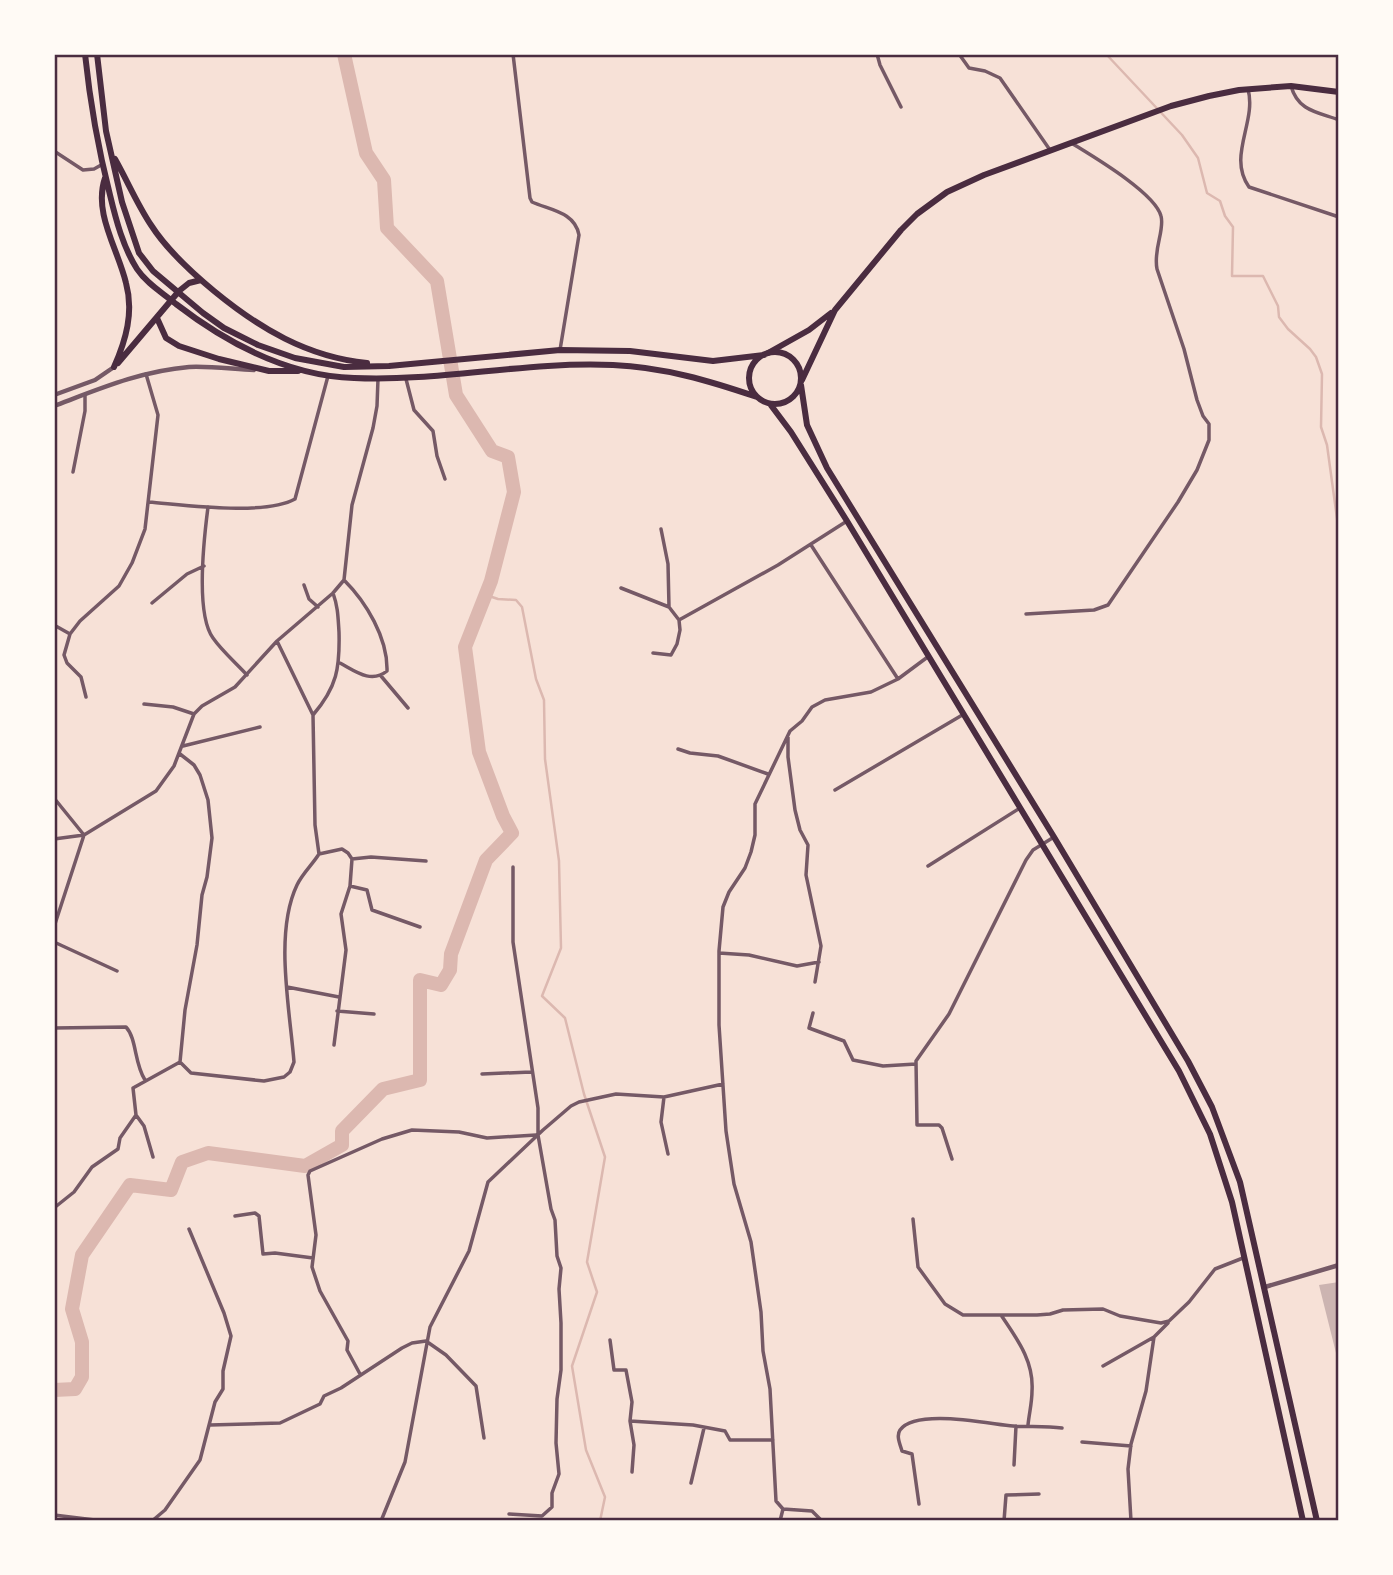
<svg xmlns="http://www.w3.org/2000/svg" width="1393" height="1575" viewBox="0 0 1393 1575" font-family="'Noto Sans',sans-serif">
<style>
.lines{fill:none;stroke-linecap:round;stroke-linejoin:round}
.stream{stroke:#dcb8b0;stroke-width:2.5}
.river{stroke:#dcb8b0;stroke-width:14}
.building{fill:#ccb4b1}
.minor{stroke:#755966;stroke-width:3.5}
.tertiary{stroke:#755966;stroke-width:4.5}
.primary{stroke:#4a2c40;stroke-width:6}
.trunk{stroke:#4a2c40;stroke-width:6}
.neatline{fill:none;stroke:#4a2c40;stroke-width:2.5}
</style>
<rect width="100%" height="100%" fill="#f7e1d7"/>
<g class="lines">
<path class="stream" d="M1106 54 1182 135 1198 158 1207 193 1220 201 1225 216 1233 227 1232 276H1263L1278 306 1279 317 1288 329 1310 349 1316 357 1322 374 1321 427 1327 445 1339 533
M486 595 498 599 516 600 522 607 536 679 544 700 545 759 559 861 561 948 542 996 565 1018 584 1094 605 1157 587 1262 597 1292 572 1366 586 1450 605 1497 600 1521"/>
<path class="river" d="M54 1390 75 1389 82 1377V1342L72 1309 82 1255 130 1185 171 1190 182 1162 208 1153 305 1166 342 1145V1131L383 1089 420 1080V980L441 985 450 970 451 954 486 860 512 833 503 816 479 752 465 647 491 581 514 492 508 457 492 451 456 395 437 281 387 228 384 180 366 153 344 54"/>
</g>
<path class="building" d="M1339 1282V1361H1338L1319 1285Z"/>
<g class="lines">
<path class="minor" d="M513 54 530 198 532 202C550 210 575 212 579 235L560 350
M877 54 880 65 901 107
M959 54 969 68 985 71 1000 78 1050 150
M1291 86C1298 111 1317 112 1339 120
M1248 89C1257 122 1227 156 1249 187L1339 217
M54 151 83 170 94 169 103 164
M406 379 414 410 433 431 437 456 445 479
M73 472 85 411V395
M149 502C186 505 264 516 295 499L328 376
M208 507C204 538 195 613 213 638 222 651 236 663 247 675
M811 545 898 679
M304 585 309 599 318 607
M621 588 669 607
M152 603 187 574 204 566
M1026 614 1094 610 1108 605 1178 502 1197 470 1209 440V424L1203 416 1197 400 1184 349 1157 269C1153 249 1165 230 1161 216 1155 193 1094 157 1073 144
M679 620 778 565 847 521
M54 625 70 634
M653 653 671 655 677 644 680 630 679 620 669 607 668 564 661 529
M340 663C355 671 371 684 387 671 388 638 366 602 344 580
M381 676 408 708
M86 697 81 677 67 663 64 655 70 634 80 621 119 586 132 563 145 529 158 415 146 374
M144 704 173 707 194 714
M313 715C337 687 340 668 339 632 338 617 338 607 333 593
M788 737V757L795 810 800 830 808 845 806 875 821 946 815 982
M183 746 260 727
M678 749 690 753 718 756 768 774
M835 790 964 714
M54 798 84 835 54 927
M54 839 84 835 156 791 174 766 194 714 202 706 235 687 277 641 333 593 344 580 352 505 373 428 377 406 378 379
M319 854 342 849 348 853 352 859 350 886 341 914 346 950 334 1045
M352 859 371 857 426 861
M928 866 1020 808
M350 886 367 890 372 910 420 927
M54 942 117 971
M719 953 749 955 797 966 819 962
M287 987 339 997
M337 1011 374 1014
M813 1013 809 1028 844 1041 853 1060 883 1066 916 1064
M54 1028 126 1027C137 1039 134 1063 145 1080
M180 1062 191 1073 264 1081 284 1077 290 1072 294 1062C290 1010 274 933 297 885 302 874 312 865 319 854L315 825 313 715 277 641
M482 1074 531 1072
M664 1097 661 1122 668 1154
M136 1115 144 1126 153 1157
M952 1159 942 1128 939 1125H917L916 1061 949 1014 1026 860 1033 850 1054 837
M54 1208 74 1192 92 1167 118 1149 120 1138 136 1115 133 1088 180 1062 185 1010 197 945 202 895 207 877 212 838 208 800 200 775 194 765 180 754
M235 1216 255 1213 259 1216 263 1254 275 1253 313 1258
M913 1219 918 1267 945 1304 963 1315H1037L1050 1314 1063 1310 1103 1309 1120 1316 1161 1323 1169 1321 1189 1302 1215 1269 1243 1258
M1001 1315C1017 1339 1034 1361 1032 1391 1032 1403 1029 1414 1028 1425
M610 1340 614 1370H626L632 1402 630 1421 634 1445 632 1472
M1103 1366 1154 1337 1168 1323
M360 1374 347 1350 348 1341 320 1291 312 1267 316 1235 308 1175 310 1171 382 1139 412 1130 459 1132 487 1138 536 1135
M630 1421 693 1425 725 1431 730 1440H773
M210 1425 280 1423 320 1404 324 1396 341 1388 402 1348 412 1343 426 1341 446 1355 476 1386 484 1438
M1082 1442 1131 1446
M1014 1465 1016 1426
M691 1483 704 1428
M919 1504 912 1454 902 1451C900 1444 896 1436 900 1430 916 1408 989 1424 1013 1426 1029 1427 1046 1426 1062 1428
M509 1514 542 1516 552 1507V1493L559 1474 556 1443 557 1399 561 1370V1323L559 1289 561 1268 557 1256 555 1220 551 1209 538 1135V1108L513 942V867
M54 1515 103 1521
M152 1521 165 1510 200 1460 215 1402 223 1389V1371L231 1336 224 1313 189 1229
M381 1521 405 1462 430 1327 469 1251 488 1182 543 1130 571 1106 579 1102 616 1094 664 1097 723 1084
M780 1521 783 1509
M822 1521 812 1511 783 1509 776 1501 770 1389 763 1351 761 1312 751 1242 734 1184 726 1131 719 1025V951L723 907 729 892 745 868 751 852 755 835V804L790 731 802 721 812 707 825 700 871 692 898 679 929 656
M1004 1521 1006 1495 1039 1494
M1131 1521 1128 1469 1131 1444 1146 1391 1154 1337"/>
<path class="tertiary" d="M54 395 95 380 114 367
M54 406C99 389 141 371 189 367 210 366 232 369 254 370
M1265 1287 1339 1265"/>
<path class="primary" d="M768 353 809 330 831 313
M802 380 835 310 901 230 917 214 947 192 984 175 1171 106 1209 96 1239 90 1291 86 1339 92"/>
<path class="trunk" d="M85 54C90 102 98 148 110 195 116 220 123 247 137 269 147 284 163 293 176 304 228 344 288 376 354 378 440 382 526 361 613 365 663 367 710 381 757 397
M97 54 106 131 122 202 139 253 153 271 203 313 224 328 258 345 295 358 344 367 389 366 560 350 630 351 713 361 764 355
M115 159C127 180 137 204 151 225 167 250 191 272 214 291 259 328 307 357 367 363
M105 178C93 213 118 249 126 283 134 312 126 340 114 367
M157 318 166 338 179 346 219 359 269 371H298
M749 378a26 26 0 1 1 52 0a26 26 0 1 1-52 0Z
M118 363 179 291 189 283 201 280
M801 385 807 425 827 468 1054 837 1188 1061 1212 1107 1240 1182 1317 1521
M770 404 791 432 847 521 1179 1071 1210 1134 1232 1202 1303 1521"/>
</g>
<rect width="1393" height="1575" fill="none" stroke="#fffaf5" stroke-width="112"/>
<rect x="56" y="56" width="1281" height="1463" class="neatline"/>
</svg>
